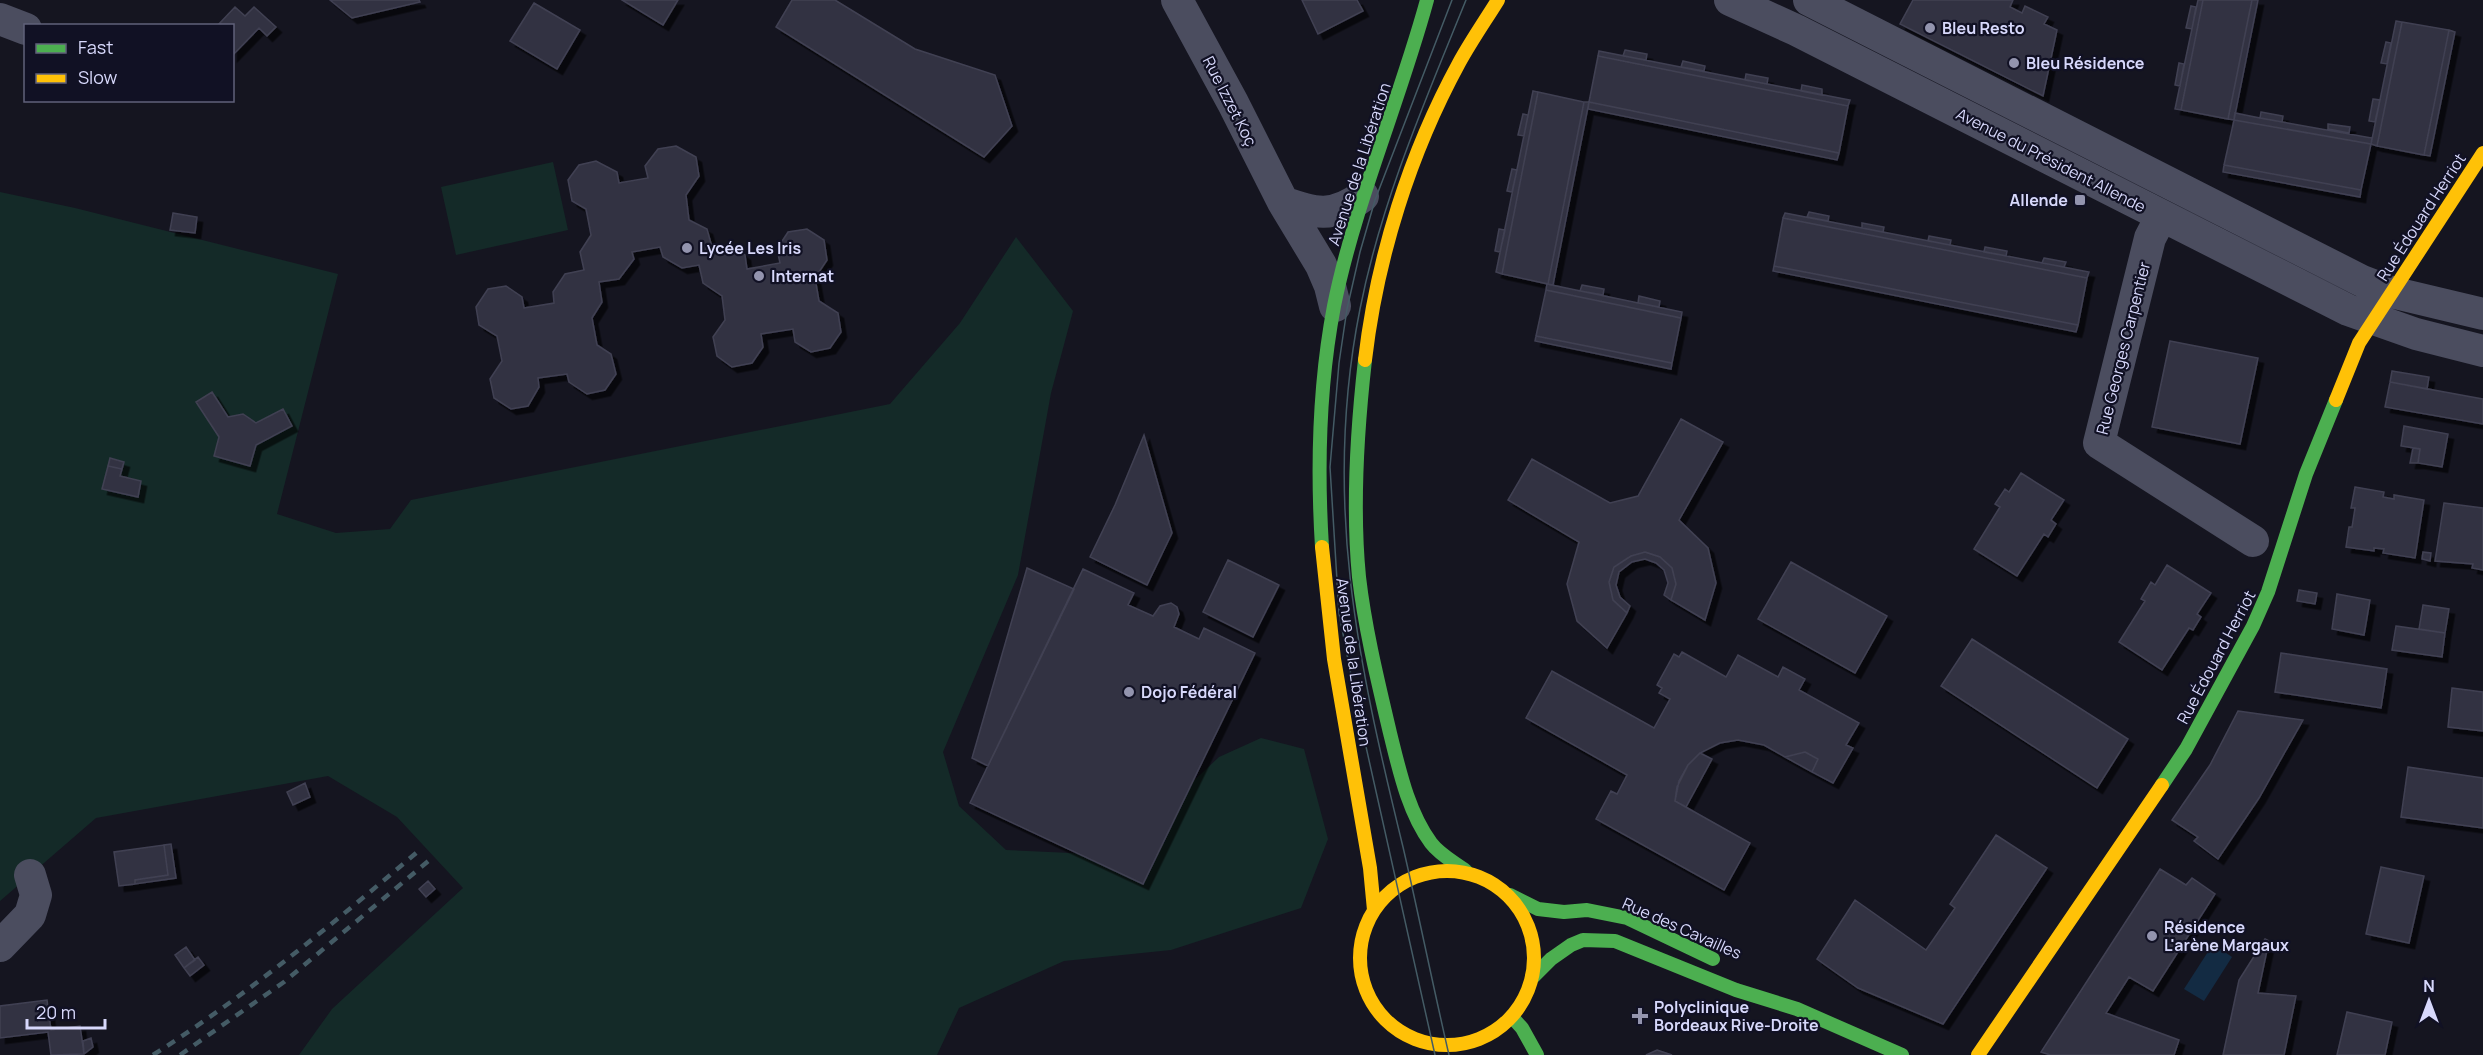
<svg xmlns="http://www.w3.org/2000/svg" width="2483" height="1055" viewBox="0 0 2483 1055" font-family="Manrope,sans-serif">
<style>
.green{fill:#142a28}
.water{fill:#132b43}
.building{fill:#333342;stroke:#414153;stroke-width:1.5;filter:url(#shadow)}
.lines{fill:none;stroke-linecap:round;stroke-linejoin:round}
.street{stroke:#4b4d5f;stroke-width:32}
.fast{stroke:#4caf50;stroke-width:14}
.slow{stroke:#ffc107;stroke-width:14}
.tram{stroke:#445b65;stroke-width:1.5}
.rail{stroke:#445b65;stroke-width:4.5;stroke-dasharray:9 8;stroke-linecap:butt}
.poi-dot{fill:#9394ae;stroke:#111124;stroke-width:2}
.labels{text-anchor:middle;stroke-width:4.5;stroke-linejoin:round;paint-order:stroke}
.poi-label{font-size:16px;font-weight:bold;fill:#d7d8fb;stroke:#111124;text-anchor:start}
.street-label{font-size:16px;fill:#d7d8fb;stroke:#111124}
</style>
<defs>
<filter id="shadow"><feDropShadow dx="5.5" dy="5.5" stdDeviation="0" flood-color="#0009"/></filter>
</defs>
<rect width="100%" height="100%" fill="#151520"/>
<path class="green" d="M553 162 568 230 456 255 441 187Z
M0 192 75 208 338 274 277 514 336 533 390 529 411 500 890 404 960 323 1016 237 1073 311 1051 393 1018 575 943 752 959 806 1006 850 1115 855 1219 757 1261 738 1304 749 1328 839 1301 908 1171 950 1064 961 959 1008 937 1055H299L332 1009 463 888 397 817 328 776 96 818 0 901Z"/>
<path class="water" d="M2213 944 2232 957 2204 1001 2184 989Z"/>
<path class="building" d="M330 0H419L420 2 352 18Z
M622 0H678L663 25Z
M792 0H835L915 49 995 75 1012 126 984 157 776 27Z
M1302 0H1357L1363 11 1318 34Z
M1913 0H2013L2010 7 2022 13 2025 6 2048 17 2044 24 2057 30 2043 96 1900 24Z
M2198 0H2203L2181 110 2175 109Z
M2203 0H2252L2228 119 2181 110Z
M2252 0H2258L2234 120 2228 119Z
M534 3 580 30 557 69 510 41Z
M2191 6 2196 7 2192 29 2186 28Z
M235 7 245 16 254 7 276 27 267 36 259 28 232 56V26H217Z
M2396 21 2402 22 2377 146 2371 144Z
M2402 22 2449 30 2424 155 2377 146Z
M2449 30 2455 32 2430 156 2424 155Z
M2386 42 2391 43 2387 64 2381 63Z
M1625 50 1647 54 1646 60 1623 56Z
M1599 51 1767 84 1850 100 1848 106 1598 56Z
M1598 56 1848 106 1839 153 1589 102Z
M1683 61 1705 66 1704 71 1681 67Z
M2179 63 2184 64 2180 86 2175 85Z
M1746 74 1768 78 1767 84 1745 80Z
M1802 85 1822 89V95L1801 91Z
M1533 91 1538 92 1502 274 1496 272Z
M1538 92 1584 102 1548 284 1502 274Z
M2373 99 2380 100 2375 122 2369 121Z
M1584 102H1589L1553 285 1548 284Z
M1589 102 1839 153 1837 160 1588 109Z
M2261 112 2283 116 2282 122 2260 118Z
M2235 113 2260 118 2372 138 2371 144 2234 120Z
M1523 114 1528 115 1524 136 1518 135Z
M2234 120 2371 144 2361 190 2224 165Z
M2328 124 2350 127 2349 133 2328 129Z
M676 146 696 157 699 176 686 195 689 220 707 229 712 247 730 245 745 255 747 269 780 263 777 249 788 232 807 229 824 240 827 260 815 278 819 301 838 313 841 332 830 348 811 352 795 342 793 329 761 334 763 347 752 363 732 367 717 356 713 337 725 320 722 296 703 283 699 265 682 268 663 257 660 247 632 252 634 259 619 279 599 282 602 302 592 318 597 345 611 354 616 374 605 390 587 394 569 382 567 374 538 378 539 387 528 406 511 409 494 398 490 379 502 361 497 336 479 325 476 307 488 289 506 286 522 297 524 308 554 303 553 292 565 274 584 270 580 252 591 235 586 209 572 201 568 180 579 165 596 161 617 172 619 183 648 178 645 166 658 149Z
M2224 165 2361 190 2360 197 2223 172Z
M1512 169 1517 170 1512 192 1507 191Z
M1809 212 1829 216 1828 221 1807 217Z
M173 213 197 217 195 233 170 230Z
M1785 213 2089 272 2087 278 1783 218Z
M1783 218 2087 278 2078 325 1774 266Z
M1862 223 1884 227 1883 232 1862 228Z
M1499 229 1505 230 1500 252 1495 251Z
M1929 236 1951 240 1950 245 1928 241Z
M1985 247 2007 251 2006 256 1984 252Z
M2044 258 2066 262 2064 267 2042 263Z
M1774 266 2078 325 2076 332 1773 271Z
M1547 284 1682 312 1681 318 1546 290Z
M1582 285 1604 289 1603 295 1580 291Z
M1546 290 1681 318 1672 363 1536 336Z
M1639 296 1660 301 1659 307 1638 303Z
M1536 336 1672 363 1671 369 1535 341Z
M2170 341 2258 358 2240 444 2152 427Z
M2392 371 2429 377 2427 389 2390 382Z
M2390 382 2483 399V424L2385 407Z
M212 392 228 417 243 414 256 423 283 409 292 426 256 445 250 466 214 456 219 437 196 402Z
M1681 419 1723 442 1679 520 1708 548 1716 583 1705 620 1671 600 1676 584 1672 568 1660 557 1645 552 1631 556 1614 567 1609 582 1613 600 1627 613 1607 648 1577 621 1567 584 1579 542 1508 500 1532 459 1610 503 1638 496Z
M2404 426 2448 434 2442 467 2418 463 2420 449 2401 446Z
M1144 435 1172 533 1147 585 1090 557 1115 505Z
M2413 448 2420 449 2418 463H2410Z
M110 458 124 462 122 469 108 466Z
M108 466 122 469 120 476 141 481 138 497 102 489Z
M2021 473 2064 500 2051 520 2056 524 2048 537 2044 534 2017 576 1974 549 2000 507 1995 504 2005 489 2009 492Z
M2355 487 2384 492 2383 497 2394 499V495L2424 500 2415 558 2383 553 2384 549 2374 548V551L2346 547 2349 527H2352L2355 508H2351Z
M2444 503 2483 508V570L2472 568 2473 564 2435 561Z
M1645 552 1660 557 1672 568 1676 584 1671 600 1664 595 1668 583 1664 570 1656 563 1645 559 1632 562 1619 572 1616 585 1620 597 1630 606 1627 613 1613 600 1609 582 1614 567 1631 556Z
M2423 552 2431 553 2430 561 2422 559Z
M1228 560 1279 585 1253 637 1203 612Z
M1791 562 1887 616 1855 673 1758 619Z
M2167 565 2211 593 2197 614 2201 617 2193 630 2189 628 2162 670 2119 642 2145 601 2141 599 2151 582 2155 585Z
M1027 568 1074 589 988 766 972 758Z
M1083 569 1134 593 1128 605 1153 616 1160 606 1171 603 1177 607 1179 614 1174 627 1199 639 1204 628 1255 653 1143 884 970 803Z
M2299 590 2317 593 2315 604 2297 601Z
M2337 594 2370 600 2364 635 2332 629Z
M2423 605 2449 609 2445 633 2419 629Z
M2396 626 2445 633 2442 657 2392 650Z
M1972 639 2128 739 2097 788 1941 686Z
M1682 652 1726 677 1738 655 1778 677 1783 667 1805 679 1799 690 1859 723 1846 745 1853 748 1833 783 1812 772 1818 759 1805 752 1785 757 1764 745 1738 740 1720 743 1700 753 1688 765 1679 781 1675 801 1750 843 1724 890 1596 819 1611 791 1617 794 1627 775 1526 718 1552 671 1654 728 1670 699 1659 693 1662 688 1657 685 1674 654 1679 657Z
M2281 653 2387 669 2381 708 2275 692Z
M2452 688 2483 692V731L2448 727Z
M2238 711 2303 720 2259 798 2218 859 2194 841 2198 837 2172 820 2210 765Z
M1805 752 1818 759 1812 772 1785 757Z
M1700 753 1712 759 1686 807 1675 801 1677 787 1688 765Z
M2408 767 2483 778V828L2401 817Z
M305 783 310 797 293 805 287 792Z
M1996 835 2047 868 1943 1024 1858 988 1817 959 1855 900 1926 950 1955 908 1950 904Z
M171 844 176 878 135 884V880L168 875 164 845Z
M164 845 168 875 135 880V884L119 886 114 852Z
M2381 867 2424 876 2409 943 2366 934Z
M2160 869 2186 885 2192 878 2215 894 2153 991 2129 977 2106 1013 2179 1040 2174 1055H2050L2041 1052Z
M428 881 435 889 426 897 419 889Z
M2265 939 2269 941 2258 993 2296 996 2284 1055H2223L2239 980Z
M186 947 195 960 184 968 175 955Z
M198 957 204 965 190 976 184 968Z
M47 1000 51 1030 80 1026 84 1054 51 1055 48 1032 0 1038V1006Z
M2347 1012 2392 1022 2385 1055H2337Z
M91 1038 93 1047 84 1054 83 1041Z
M1657 1050 1672 1055H1646Z"/>
<g class="lines">
<path class="street" d="M1177 0 1233 103 1283 202 1321 265 1330 286 1335 306
M1730 0 1796 30 2348 310 2416 334 2483 351
M1809 0 2362 281 2391 292 2483 314
M0 19 26 29
M1283 202C1315 214 1333 218 1363 196
M2161 217 2150 238 2099 443 2253 541
M0 946 30 915 36 895 30 875"/>
<path class="fast" d="M1365 360C1357 431 1352 505 1359 577 1365 629 1378 682 1390 733 1399 769 1408 812 1431 843 1440 855 1454 862 1466 871
M1322 547C1317 467 1319 385 1334 306 1355 202 1399 103 1427 0
M2162 785 2186 749 2253 626 2268 592 2306 474 2336 400
M1510 895 1538 909 1564 912 1587 910 1627 918 1713 959
M1533 977 1551 959 1571 945 1583 940 1615 941 1736 990 1797 1009 1902 1055
M1512 1017 1522 1028 1537 1055"/>
<path class="slow" d="M1365 360C1377 257 1410 153 1459 63 1471 41 1485 21 1498 0
M2336 400 2359 343 2483 153
M1322 547 1334 659 1370 868 1374 910
M1360 958a87 87 0 1 1 174 0a87 87 0 1 1-174 0Z
M1978 1055 2162 785"/>
<path class="tram" d="M1435 1055 1358 711 1339 613 1330 467 1339 363 1347 309 1360 252 1375 200 1452 0
M1449 1055C1433 986 1419 916 1403 847 1358 663 1322 499 1360 309 1381 202 1425 101 1466 0"/>
<path class="rail" d="M153 1055C249 994 336 921 422 848
M180 1055 284 982 432 858"/>
</g>
<g class="poi-dot">
<circle cx="1930" cy="28" r="6"/>
<circle cx="2014" cy="63" r="6"/>
<rect x="2074" y="194" width="12" height="12" rx="3"/>
<circle cx="687" cy="248" r="6"/>
<circle cx="759" cy="276" r="6"/>
<circle cx="1129" cy="692" r="6"/>
<circle cx="2152" cy="936" r="6"/>
<path d="M1637 1007h6v6h6v6h-6v6h-6v-6h-6v-6h6z"/>
</g>
<g class="labels">
<g class="poi-label">
<text x="1942" y="34">Bleu Resto</text>
<text x="2026" y="69">Bleu Résidence</text>
<text x="2068" y="206" text-anchor="end">Allende</text>
<text x="699" y="254">Lycée Les Iris</text>
<text x="771" y="282">Internat</text>
<text x="1141" y="698">Dojo Fédéral</text>
<text x="2164" y="933">Résidence<tspan x="2164" dy="18">L'arène Margaux</tspan></text>
<text x="1654" y="1013">Polyclinique<tspan x="1654" dy="18">Bordeaux Rive-Droite</tspan></text>
</g>
<g class="street-label">
<text transform="translate(1230 101) rotate(63)" y="6">Rue Izzet Koç</text>
<text transform="translate(2051 160) rotate(27)" y="6">Avenue du Président Allende</text>
<text transform="translate(1359 164) rotate(-72)" y="6">Avenue de la Libération</text>
<text transform="translate(2421 217) rotate(-57)" y="6">Rue Édouard Herriot</text>
<text transform="translate(2123 348) rotate(-76)" y="6">Rue Georges Carpentier</text>
<text transform="translate(2216 657) rotate(-62)" y="6">Rue Édouard Herriot</text>
<text transform="translate(1354 662) rotate(82)" y="6">Avenue de la Libération</text>
<text transform="translate(1682 928) rotate(24)" y="6">Rue des Cavailles</text>
</g>
</g>
<rect x="24" y="24" width="210" height="78" fill="#111124" stroke="#60617a" stroke-width="1.5"/>
<rect x="36" y="44" width="30" height="9" fill="#4caf50" stroke="#60617a" stroke-width="1.5"/>
<text x="78" y="54" font-size="18" fill="#d7d8fb">Fast</text>
<rect x="36" y="74" width="30" height="9" fill="#ffc107" stroke="#60617a" stroke-width="1.5"/>
<text x="78" y="84" font-size="18" fill="#d7d8fb">Slow</text>
<g transform="translate(2429 1001)" stroke="#111124" stroke-width="4.5" paint-order="stroke">
<path d="M0-4.5L10 22L0 15L-10 22Z" fill="#d7d8fb"/>
<text y="-9" font-size="16" font-weight="bold" text-anchor="middle" fill="#d7d8fb">N</text>
</g>
<path d="M27 1019v9h78v-9" fill="none" stroke="#d7d8fb" stroke-width="3"/>
<text x="36" y="1019" font-size="18" fill="#d7d8fb" stroke="#111124" stroke-width="4.5" paint-order="stroke">20 m</text>
</svg>
